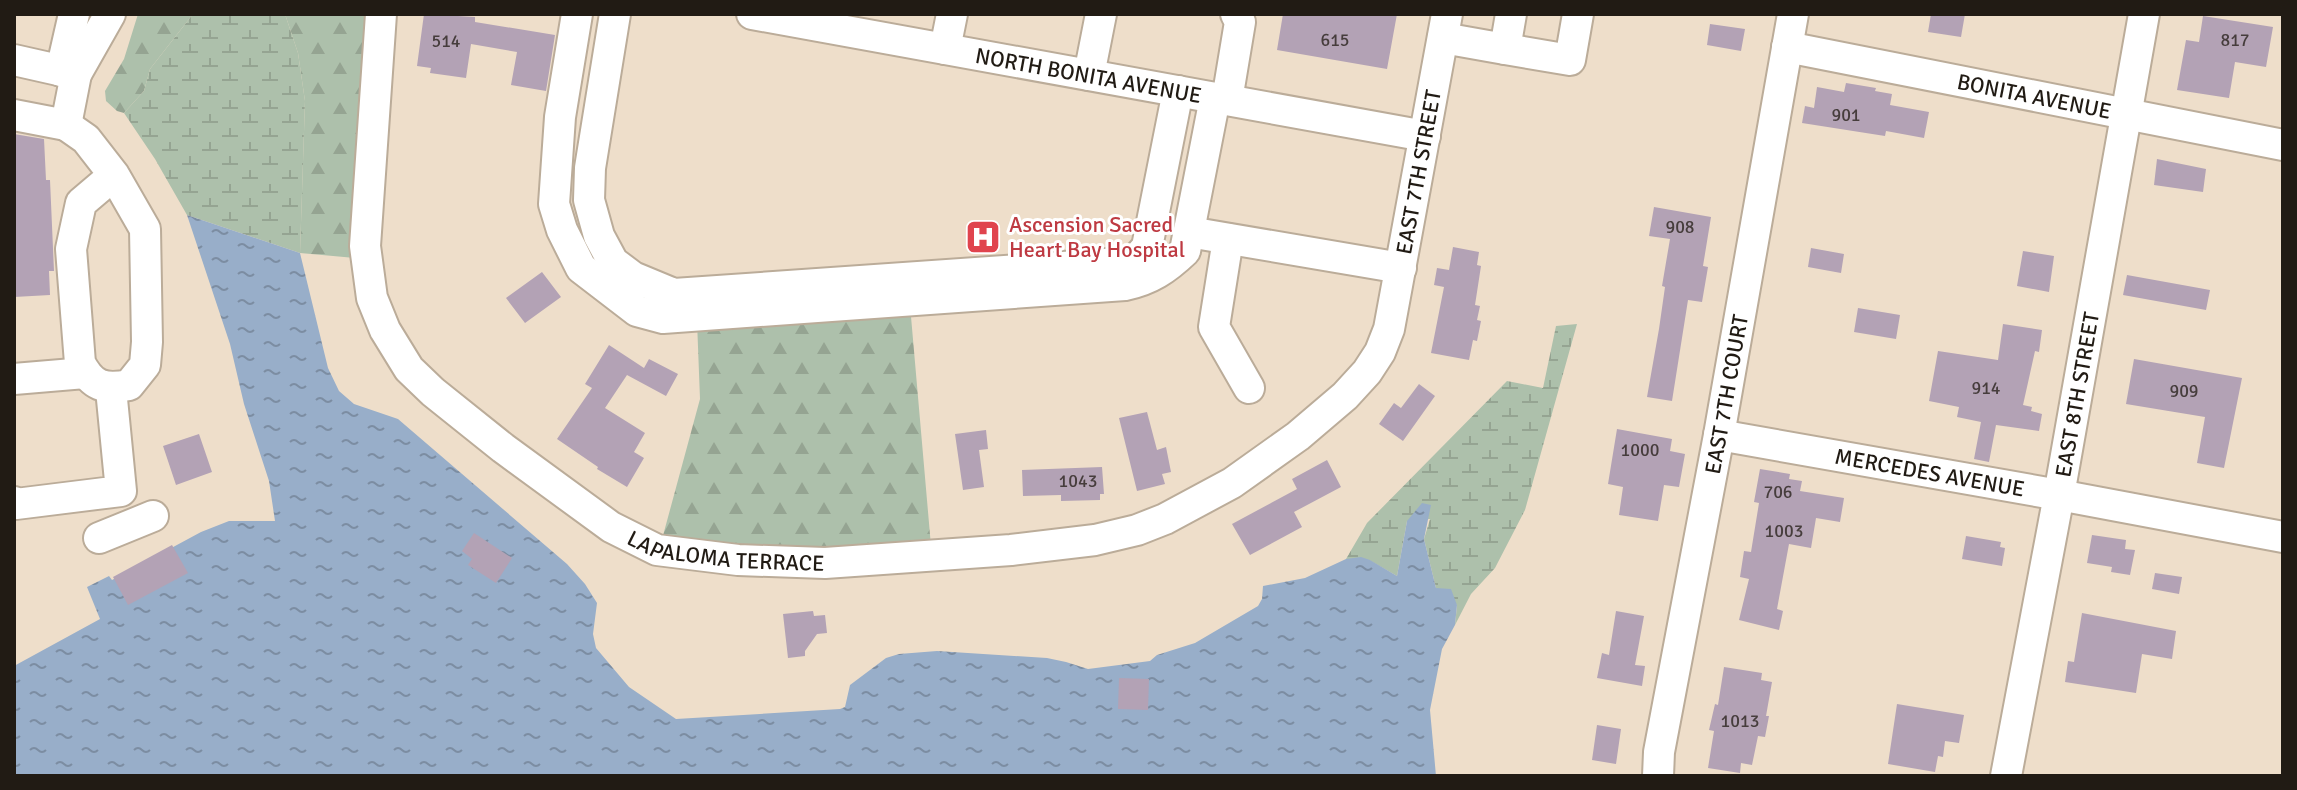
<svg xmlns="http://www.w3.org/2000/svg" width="2297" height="790" viewBox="0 0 2297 790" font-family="Signika,sans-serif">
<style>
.forest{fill:url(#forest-firs)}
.wetland{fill:url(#wetland-marsh)}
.water{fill:url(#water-ripples)}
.building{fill:#b3a2b5}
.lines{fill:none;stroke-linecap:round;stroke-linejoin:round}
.minor-casing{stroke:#bbac99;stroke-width:34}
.minor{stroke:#fff;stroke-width:30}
.labels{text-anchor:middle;stroke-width:6;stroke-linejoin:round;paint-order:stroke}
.number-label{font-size:18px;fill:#463d3c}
.street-label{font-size:22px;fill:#211b14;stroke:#fff}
.health-label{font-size:22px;fill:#be3a42;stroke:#fff;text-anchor:start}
</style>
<defs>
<pattern id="forest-firs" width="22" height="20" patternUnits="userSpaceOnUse" patternTransform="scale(2)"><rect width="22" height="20" fill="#adc0ab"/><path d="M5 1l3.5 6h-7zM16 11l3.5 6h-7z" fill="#95a492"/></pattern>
<pattern id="wetland-marsh" width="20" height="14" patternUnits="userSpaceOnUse" patternTransform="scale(2)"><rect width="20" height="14" fill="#adc0ab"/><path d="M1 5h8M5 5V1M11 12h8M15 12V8" fill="none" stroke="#95a492"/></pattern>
<pattern id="water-ripples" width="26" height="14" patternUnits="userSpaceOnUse" patternTransform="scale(2)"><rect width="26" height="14" fill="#98aec9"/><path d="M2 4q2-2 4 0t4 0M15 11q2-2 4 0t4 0" fill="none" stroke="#7c8da2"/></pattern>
</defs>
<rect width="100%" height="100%" fill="#eedeca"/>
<path class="forest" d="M138 14H193L150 69 144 91 124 113 117 111 106 101 105 91 124 59Z
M285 14H370L355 258 300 253 305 101 298 53Z
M910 305 931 546 860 552 661 543 700 399 697 321Z"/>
<path class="wetland" d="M193 14H285L298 53 305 101 300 253 187 215 155 159 124 113 144 91 150 69Z
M1577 324 1525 510 1495 568 1471 594 1455 625 1457 605 1436 588 1424 539 1430 519 1407 521 1397 576 1369 560 1346 559 1367 523 1507 381 1543 388 1556 326Z"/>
<path class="water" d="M187 215 300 253 328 368 339 391 354 404 398 419 567 564 585 584 597 603 593 634 596 648 629 687 676 719 840 709 845 707 850 685 886 658 899 654 937 651 1047 658 1066 662 1088 669 1150 661 1157 655 1195 643 1258 606 1262 599 1263 586 1305 578 1346 559 1361 557 1370 560 1397 576 1407 521 1422 503 1431 505 1424 539 1436 588 1451 589 1457 605 1455 625 1442 649 1430 710 1436 776H14V666L100 619 87 587 109 576 112 580 201 532 229 521H275L269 481 244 404 230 344Z"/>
<path class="building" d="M424 14 475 17V22L555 35 546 91 511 85 517 52 471 44 466 78 430 73 431 68 417 66Z
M1283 14H1397L1387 69 1277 50Z
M1931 14H1965L1961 37 1928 32Z
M2203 16 2273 27 2266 67 2235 62 2229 98 2177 90 2186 40 2199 42Z
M1710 24 1745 29 1741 51 1707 45Z
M1846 83 1876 88 1875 91 1892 94 1890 105 1929 112 1924 138 1886 131 1885 136 1802 123 1805 106 1814 108 1817 87 1844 92Z
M14 134 44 139 46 180H50L54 271H49L50 295 14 297Z
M2157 159 2206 169 2203 192 2154 185Z
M1654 207 1711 217 1703 266 1708 267 1702 302 1688 300 1672 401 1647 397 1659 329 1665 287 1662 286 1670 239 1649 236Z
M1453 247 1479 252 1477 265 1481 266 1475 305 1480 306 1477 320 1481 321 1477 341 1473 340 1469 360 1431 353 1444 287 1434 285 1437 268 1449 270Z
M1811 248 1844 254 1841 273 1808 267Z
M2023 251 2054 256 2049 292 2017 286Z
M542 272 561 297 525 323 506 298Z
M2127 275 2210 290 2206 310 2123 295Z
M1858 308 1900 315 1896 339 1854 332Z
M2003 324 2042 330 2039 352 2035 351 2023 405 2032 407 2031 411 2042 414 2039 431 1996 425 1989 462 1974 459 1981 422 1957 417 1959 407 1929 401 1938 351 1998 360Z
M609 345 644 368 649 359 678 374 666 396 627 375 605 408 645 433 634 452 644 458 627 487 597 469 598 467 557 439 592 388 585 384Z
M2134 359 2242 378 2224 468 2197 463 2205 417 2126 404Z
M1419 384 1435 396 1403 441 1379 424 1394 403 1401 408Z
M1147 412 1157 450 1166 447 1171 472 1162 474 1165 484 1137 491 1119 418Z
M1617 429 1672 439 1670 451 1685 454 1679 487 1664 485 1658 521 1619 515 1623 487 1608 484Z
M986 430 988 449 979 450 984 487 963 490 955 434Z
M199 434 212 472 176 485 163 446Z
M1327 460 1341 487 1294 512 1302 527 1250 555 1232 524 1297 489 1292 479Z
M1102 467 1104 494H1100V500L1061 501V495L1023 496 1022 470Z
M1760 469 1790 474 1789 479 1802 481 1800 491 1844 498 1840 522 1816 518 1811 548 1789 544 1777 609 1783 611 1779 630 1739 620 1749 579 1740 577 1744 551 1751 552 1759 503 1754 502Z
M474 533 512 558 496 583 468 565 472 559 462 551Z
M2092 535 2126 540 2125 549 2135 550 2130 575 2111 572 2112 567 2087 563Z
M1966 536 2001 542 2000 547 2005 548 2002 566 1962 559Z
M172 545 188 573 128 605 113 577Z
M2155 573 2182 577 2179 594 2152 589Z
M813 611 814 616 825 615 827 633 817 634 805 651V656L788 658 783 614Z
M1616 611 1644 616 1635 665 1645 666 1642 686 1597 678 1602 653 1609 655Z
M2082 613 2176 631 2172 659 2142 654 2136 693 2065 682 2068 661 2074 662Z
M1724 667 1762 673 1761 680 1772 682 1766 716H1769L1765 737 1758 736 1752 765 1741 763 1740 773 1708 768 1714 731 1709 730 1715 704 1718 705Z
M1119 678 1149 679 1148 710 1118 709Z
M1897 704 1964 715 1959 743 1945 741 1943 757 1938 756 1935 772 1888 764Z
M1597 725 1621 729 1616 764 1592 760Z"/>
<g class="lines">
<g class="minor-casing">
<g id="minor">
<path id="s1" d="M381 14 365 246 372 298 385 330 409 369 433 392 503 448 611 527 657 550 738 560 825 563 1011 550 1095 540 1137 530 1165 519 1232 483 1298 436 1345 396 1367 372 1380 352 1389 329 1447 14"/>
<path d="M577 14 560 117 554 204 562 230 581 268 637 311 663 318 1125 285C1150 280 1166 269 1185 251L1215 98"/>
<path d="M615 14 590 168 589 200 599 236 613 262 633 277 674 294 1134 262 1147 247 1178 91"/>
<path id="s2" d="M752 14 1425 136"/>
<path d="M1443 38 1505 49 1511 14"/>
<path id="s3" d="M1787 47 2283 145"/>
<path d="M945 49 952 14"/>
<path d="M1505 49 1570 60 1578 14"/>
<path d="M14 60 76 74 110 14"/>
<path d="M61 71 74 14"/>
<path d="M1089 75 1101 14"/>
<path d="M1227 100 1240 22 1236 14"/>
<path d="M14 115 66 125 76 74"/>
<path d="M66 125 86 139 114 175 145 229 147 342 145 365 129 385C104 390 92 386 80 363L71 249 81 203 114 175"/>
<path d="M1189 232 1401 268"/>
<path d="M1228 239 1214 327 1249 388"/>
<path d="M14 379 85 373"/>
<path id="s4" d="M1719 435 2059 495 2283 537"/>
<path d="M14 502 16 504 121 491 111 389"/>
<path d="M99 538 153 516"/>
<path id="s5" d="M1658 776 1659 752 1719 435 1793 14"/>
<path id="s6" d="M2006 776 2059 495 2144 14"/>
</g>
</g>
<use href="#minor" class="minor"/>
</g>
<defs>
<g id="hospital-square" transform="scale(1.8)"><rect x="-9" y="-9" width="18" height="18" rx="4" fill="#e0444e" stroke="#fff"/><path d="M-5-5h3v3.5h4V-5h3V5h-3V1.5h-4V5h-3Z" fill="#fff"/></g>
</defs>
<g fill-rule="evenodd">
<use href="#hospital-square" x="983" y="237"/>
</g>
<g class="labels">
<g class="number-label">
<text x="1335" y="46">615</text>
<text x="2235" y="46">817</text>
<text x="446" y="47">514</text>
<text x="1846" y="121">901</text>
<text x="1680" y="233">908</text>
<text x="1986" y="394">914</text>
<text x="2184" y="397">909</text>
<text x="1640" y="456">1000</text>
<text x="1078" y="487">1043</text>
<text x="1778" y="498">706</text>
<text x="1784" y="537">1003</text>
<text x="1740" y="727">1013</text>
</g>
<g class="street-label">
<text dy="8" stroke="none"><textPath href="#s2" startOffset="342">NORTH BONITA AVENUE</textPath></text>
<text dy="8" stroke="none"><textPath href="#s3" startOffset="252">BONITA AVENUE</textPath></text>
<text dy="8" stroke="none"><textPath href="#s1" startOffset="1646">EAST 7TH STREET</textPath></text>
<text dy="8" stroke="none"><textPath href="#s5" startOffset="388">EAST 7TH COURT</textPath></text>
<text dy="8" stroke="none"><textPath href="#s6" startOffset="388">EAST 8TH STREET</textPath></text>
<text dy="8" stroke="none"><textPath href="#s4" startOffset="214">MERCEDES AVENUE</textPath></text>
<text dy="8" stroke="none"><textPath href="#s1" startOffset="742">LAPALOMA TERRACE</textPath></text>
</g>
<g class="health-label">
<text x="1009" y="232">Ascension Sacred<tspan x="1009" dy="25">Heart Bay Hospital</tspan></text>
</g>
</g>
<rect width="2297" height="790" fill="none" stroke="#211b14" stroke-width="32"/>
</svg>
